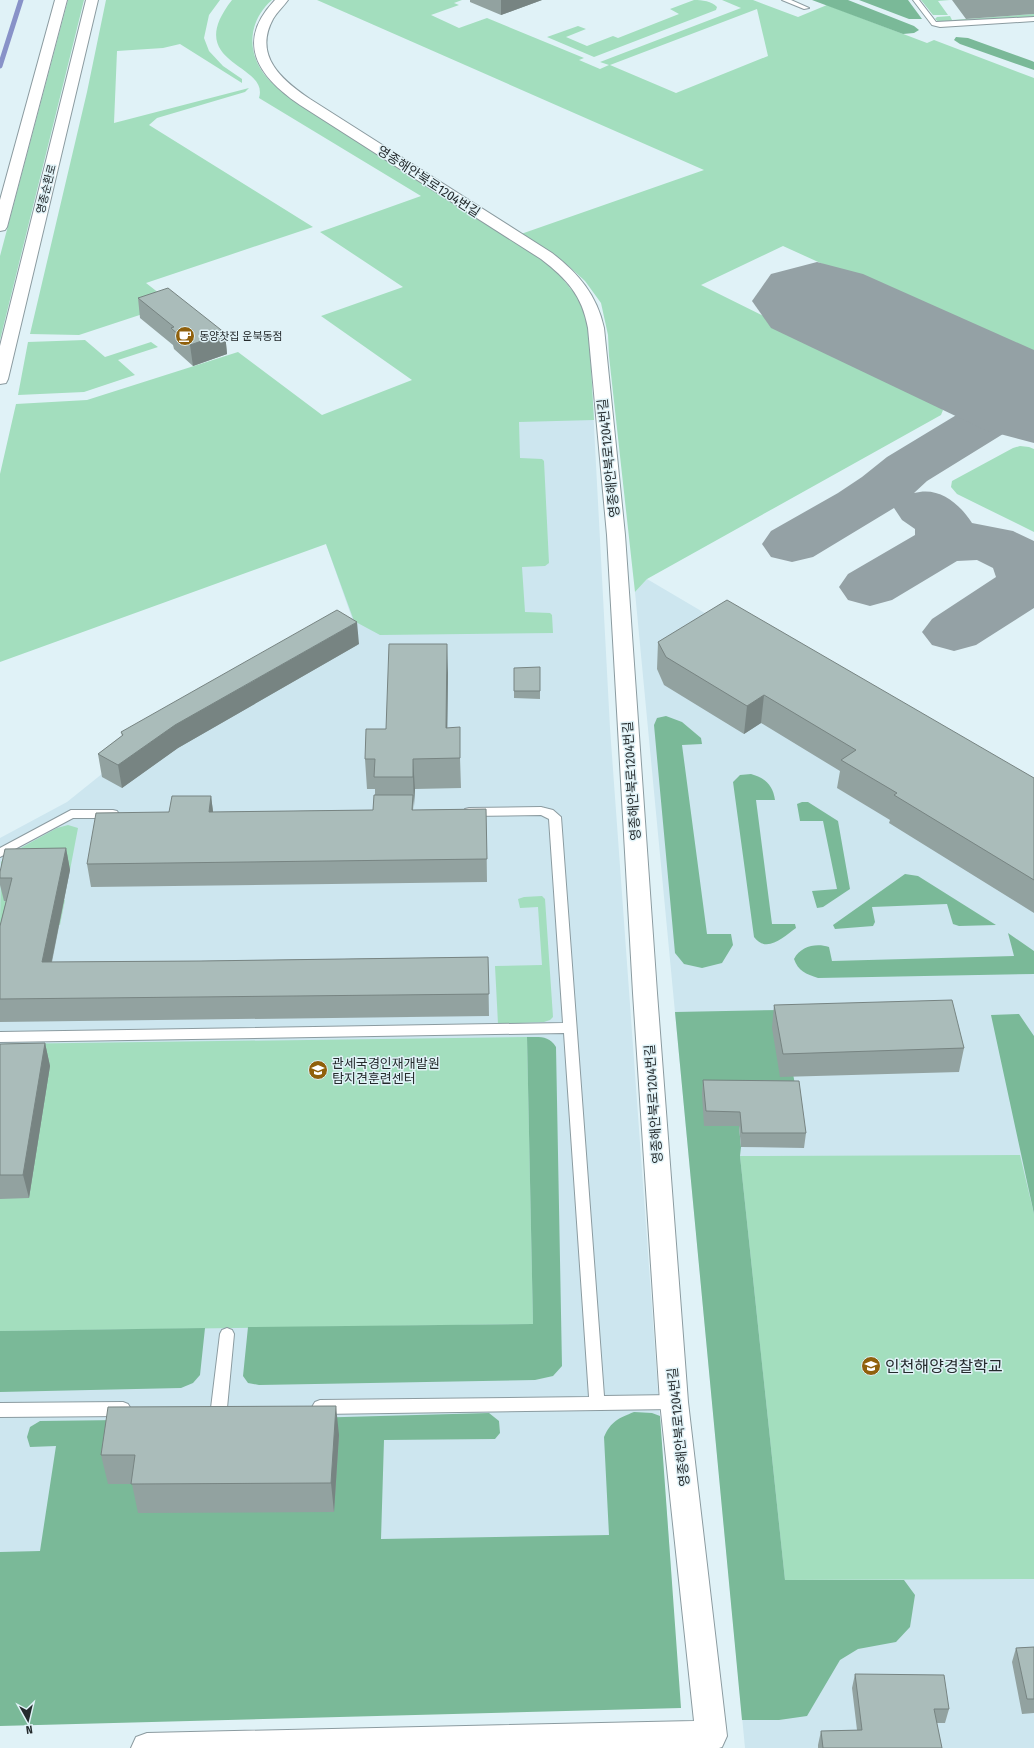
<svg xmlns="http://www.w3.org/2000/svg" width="1034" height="1748" viewBox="0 0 1034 1748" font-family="'Fira Sans Condensed','Noto Sans KR',sans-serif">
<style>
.built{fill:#cde6ef}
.green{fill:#a3debe;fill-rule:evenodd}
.forest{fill:#7ab998}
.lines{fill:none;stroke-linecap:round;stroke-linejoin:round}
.stream{stroke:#8892c8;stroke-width:5}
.taxiway{fill:#94a1a5;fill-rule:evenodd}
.runway{fill:#94a1a5;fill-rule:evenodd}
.lane-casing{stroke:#8b9ba0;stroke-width:2}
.secondary-casing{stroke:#8b9ba0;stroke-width:2}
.lane{fill:#fff;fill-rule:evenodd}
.secondary{fill:#fff;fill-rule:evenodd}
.wall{fill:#92a2a0}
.shaded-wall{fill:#778482}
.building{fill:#aabcba;stroke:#778482}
.labels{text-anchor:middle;stroke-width:3;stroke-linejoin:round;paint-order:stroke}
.far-street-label{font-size:11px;fill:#242a2c;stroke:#e0f2f7}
.far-poi-label{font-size:11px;fill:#242a2c;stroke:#e0f2f7;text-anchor:start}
.street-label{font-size:13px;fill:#242a2c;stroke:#e0f2f7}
.poi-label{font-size:13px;fill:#242a2c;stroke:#e0f2f7;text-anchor:start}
.near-poi-label{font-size:16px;fill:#242a2c;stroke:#e0f2f7;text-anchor:start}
</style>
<rect width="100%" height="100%" fill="#e0f2f7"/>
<path class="built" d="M589 333 610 728 672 1585 0 1598V838L67 802 143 741 353 621 321 530Z
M647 579 1034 807V1748H745L635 592Z"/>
<path class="green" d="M68 0H84L0 340V256Z
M106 0H220L209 15 204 38 209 51 223 66 242 79V83L180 44 163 48 117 51 114 123 249 88 245 92 157 118 149 125 313 227 146 283 173 304 79 335 30 334 87 92Z
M232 0H272C249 20 246 50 264 74 271 83 281 90 290 97L538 257 559 274 570 288 578 295 585 310 589 333 594 420 519 422 520 458 542 459 544 461 549 563 545 566 522 567 525 612 550 613 552 615 553 633 380 635 354 621 326 544 0 662V474L16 404 87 400 238 352 322 415 412 380 321 316 403 287 320 232 421 196 259 98C270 63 181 65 232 0Z
M317 0H462L454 3 459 5 431 15 459 28 487 18 584 58 579 60 600 69 609 65 600 62 741 8 722 0H753L798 17 827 5 927 43 934 40 1034 78V360L783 246 701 285 935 401 943 410 941 415 647 579 635 592 609 356 608 335 601 303 585 281 564 262 521 234 704 170ZM757 9 768 56 676 93 610 65Z
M694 0C702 0 712 1 717 7L716 10 594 57 547 37 578 26 586 29 566 37 587 46 613 36 618 38 679 14 670 9Z
M921 0H950L938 1 948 15H933Z
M1034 14V18L939 22 935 19 937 17 950 16 952 20Z
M85 340 105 357 151 342 158 347 118 360 135 375 84 392 18 395 28 342Z
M1020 446 1029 447 1034 449V532L957 494 951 487 952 481 1013 448Z
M68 825 78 828 70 870 4 901 65 900 60 925 0 926 1 862 6 856 57 828Z
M542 896 545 899 553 1017 550 1020 544 1022 498 1024 495 966 542 965 538 907 520 908 518 899 524 897Z
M527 1037 533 1324 0 1331V1044Z
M1020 1155 1034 1214V1579L785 1580 740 1156Z"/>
<path class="forest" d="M812 0H848L914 26 919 30 914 33 903 34Z
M859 0H908L922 19H909Z
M956 37 968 38 1032 61 1034 62V70L960 44 954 40Z
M666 716 682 722 701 738 702 744 682 745 707 934H731L733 945 722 963 702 968 684 964 675 953 654 725 657 718Z
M751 774C765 778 773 785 775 800H756L772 924H795L796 928C783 937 767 954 754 937L733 782 740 775Z
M802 802H808L838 821 850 889 823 907 817 908 812 891 837 889 823 821H800L797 804Z
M905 874 918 876 996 925 959 926 953 924 947 904 872 907 875 922 873 926 835 929 833 925Z
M1008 933 1034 951V974L818 978C806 974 798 971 794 959 801 946 816 943 829 947L832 961 1014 956Z
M781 1010 797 1095H736L741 1147 740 1156 785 1580H904L915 1595 910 1627 896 1642 858 1649 840 1660 807 1716 779 1720H742L675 1012Z
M1019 1014 1034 1036V1214L991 1015Z
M527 1037C539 1037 549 1035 556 1047L562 1366 553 1376 535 1380 259 1385 248 1383 243 1376 248 1327 533 1324Z
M205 1328 200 1375 193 1383 181 1388 0 1392V1331Z
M634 1412 652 1413 660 1416 681 1708 0 1726V1552L40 1551 56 1446 30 1447 27 1437 30 1427 40 1421 200 1419 232 1420 489 1413 499 1421 500 1433 495 1439 384 1440 381 1539 609 1535 604 1437C611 1421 619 1418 634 1412Z"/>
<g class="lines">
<path class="stream" d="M0 66 21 0"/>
<path class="taxiway" d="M1025 381 1034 383V415L927 481 914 493C939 486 959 503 972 523L1013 531 1034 541V608L976 645 954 651 932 645 922 632 932 619 996 577 993 568 977 560 957 561 892 600 870 606 848 600 839 587 848 574 915 535V529L902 520 894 508 813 557 792 562 771 557 762 544 771 531 838 493 862 477 887 457 1006 385Z"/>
<path class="runway" d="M817 262 863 274 1034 350V443L985 430 771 328 752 301 771 274Z"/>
<g class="lane-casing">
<path id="lane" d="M782 0H791L809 8 804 9Z
M913 0H919L936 22 1034 17V21L940 27 932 25Z
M541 807 553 810 561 817 604 1396 674 1395 679 1397 682 1402 679 1407 674 1409 320 1414 315 1412 312 1407 315 1402 320 1400 589 1397 564 1033 0 1042V1032L563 1023 549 819 541 815 469 816 465 815 463 812 465 809 469 808Z
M71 810H113L117 811 119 814 117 817 113 818H73L0 857V848Z
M227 1328 232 1330 234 1334 227 1408 224 1413 219 1415 214 1413 211 1408 220 1334 222 1330Z
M123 1402 128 1404 131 1409 128 1414 123 1416 0 1417V1403Z"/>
</g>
<g class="secondary-casing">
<path id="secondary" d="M55 0H67L7 227 5 230 0 231V200Z
M86 0H98L8 379 6 383 0 384V346Z
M275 0H288C283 7 277 12 273 19 253 56 282 80 310 99L552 253C578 273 597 295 604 328L625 535 657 993 688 1402 727 1736 722 1747 719 1748H131L136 1737 147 1733 694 1721 660 1402 633 993 607 535 588 328C582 295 567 279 541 259L300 105C259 77 234 43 275 0Z"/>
</g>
<use href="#lane" class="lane"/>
<use href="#secondary" class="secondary"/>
</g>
<path class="wall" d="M470 0H542L501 15 470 2Z
M952 0H1034V14L966 19Z
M138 298 225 333 227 354 193 366 174 349 173 345 140 318Z
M658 642 1034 778V913L889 823 890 820 837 788 840 771 761 723 744 734 664 685 657 669Z
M359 644 178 748 122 788 102 777 98 754 122 736 121 732Z
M514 668 540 691V699L514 698Z
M448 673 447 728 460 757 461 788 415 789 413 810 486 809 487 882 91 887 87 864 169 812 211 796 213 812 373 810 375 795V789H367L365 759 386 729Z
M66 848 70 870 52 962 200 961 488 957 489 1016 0 1022V926L6 901H4L0 885V878Z
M774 1005 964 1048 959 1072 780 1077 772 1028Z
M45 1043 50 1066 29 1198 0 1199V1044Z
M703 1080 806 1133 804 1148 741 1147 739 1126H704L702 1094Z
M339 1435 334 1512 138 1513 132 1484H108L101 1455Z
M1034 1647V1713L1022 1714 1012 1662 1016 1648Z
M855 1674 949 1709 945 1723H936L942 1748H818V1745L821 1731 857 1730 852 1688Z"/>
<path class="shaded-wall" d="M501 0H542L501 15Z
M225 333 227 354 193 366 190 345Z
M357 622 359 644 178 748 122 788 118 765 175 725Z
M447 644 448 673 447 757 446 728Z
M764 695 761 723 744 734 747 706Z
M413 759 415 789 414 806 413 777Z
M211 796 214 819 209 812Z
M66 848 70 870 47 984 42 962Z
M45 1043 50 1066 29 1198 23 1175Z
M336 1406 339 1435 334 1512 331 1483Z"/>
<path class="building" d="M168 288 225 333 190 345 171 328 174 327 138 298Z
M727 600 1034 778V880L894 795 897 793 841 760 856 750 764 695 747 706 666 657 658 642Z
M337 610 357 622 175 725 118 765 98 754 123 735 121 732Z
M389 644H447L446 728 460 727V758L413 759V777H374L375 759H365L366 729H386Z
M540 667V691H514V668Z
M374 795H413L412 810 486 809 487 859 87 864 96 813 169 812 172 796H211L209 812 373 810Z
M66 848 42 962 200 961 488 957 489 994 0 999V926L12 878H0V872L5 849Z
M952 1000 964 1048 783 1054 774 1005Z
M45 1043 23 1175H0V1044Z
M703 1080 799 1081 806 1133H742L740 1112 706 1111Z
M336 1406 331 1483 131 1484 135 1455H101L108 1407Z
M1034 1647V1699H1027L1016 1648Z
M855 1674 944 1675 949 1709H934L942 1748H823L821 1731 862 1730Z"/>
<defs>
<g id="cafe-disc" transform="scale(1)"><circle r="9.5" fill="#90600c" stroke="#e0f2f7"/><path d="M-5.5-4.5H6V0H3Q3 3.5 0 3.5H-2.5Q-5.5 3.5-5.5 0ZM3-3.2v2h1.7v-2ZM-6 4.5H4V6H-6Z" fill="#fff"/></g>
<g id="university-disc" transform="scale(1)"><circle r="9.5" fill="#90600c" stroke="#e0f2f7"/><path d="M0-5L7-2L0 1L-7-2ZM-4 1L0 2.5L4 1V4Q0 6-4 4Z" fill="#fff"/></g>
</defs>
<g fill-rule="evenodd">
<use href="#cafe-disc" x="185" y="336"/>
<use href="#university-disc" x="318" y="1070"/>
<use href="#university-disc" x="871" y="1366"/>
</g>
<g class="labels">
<g class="far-street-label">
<text transform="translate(46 189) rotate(-76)" y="4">영종순환로</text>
</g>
<g class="far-poi-label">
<text x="199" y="340">동양찻집 운북동점</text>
</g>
<g class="street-label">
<text transform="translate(429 181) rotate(33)" y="5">영종해안북로1204번길</text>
<text transform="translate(608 458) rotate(-96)" y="5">영종해안북로1204번길</text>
<text transform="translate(631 781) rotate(-94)" y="5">영종해안북로1204번길</text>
<text transform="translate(653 1104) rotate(-94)" y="5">영종해안북로1204번길</text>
<text transform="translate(678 1427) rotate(-96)" y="5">영종해안북로1204번길</text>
</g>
<g class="poi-label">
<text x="332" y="1068">관세국경인재개발원<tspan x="332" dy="15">탐지견훈련센터</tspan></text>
</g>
<g class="near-poi-label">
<text x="885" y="1372">인천해양경찰학교</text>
</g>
</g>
<g transform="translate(28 1720) rotate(172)" stroke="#e0f2f7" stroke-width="3" paint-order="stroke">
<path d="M0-3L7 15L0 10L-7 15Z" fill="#242a2c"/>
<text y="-6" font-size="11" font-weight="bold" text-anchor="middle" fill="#242a2c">N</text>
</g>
</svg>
